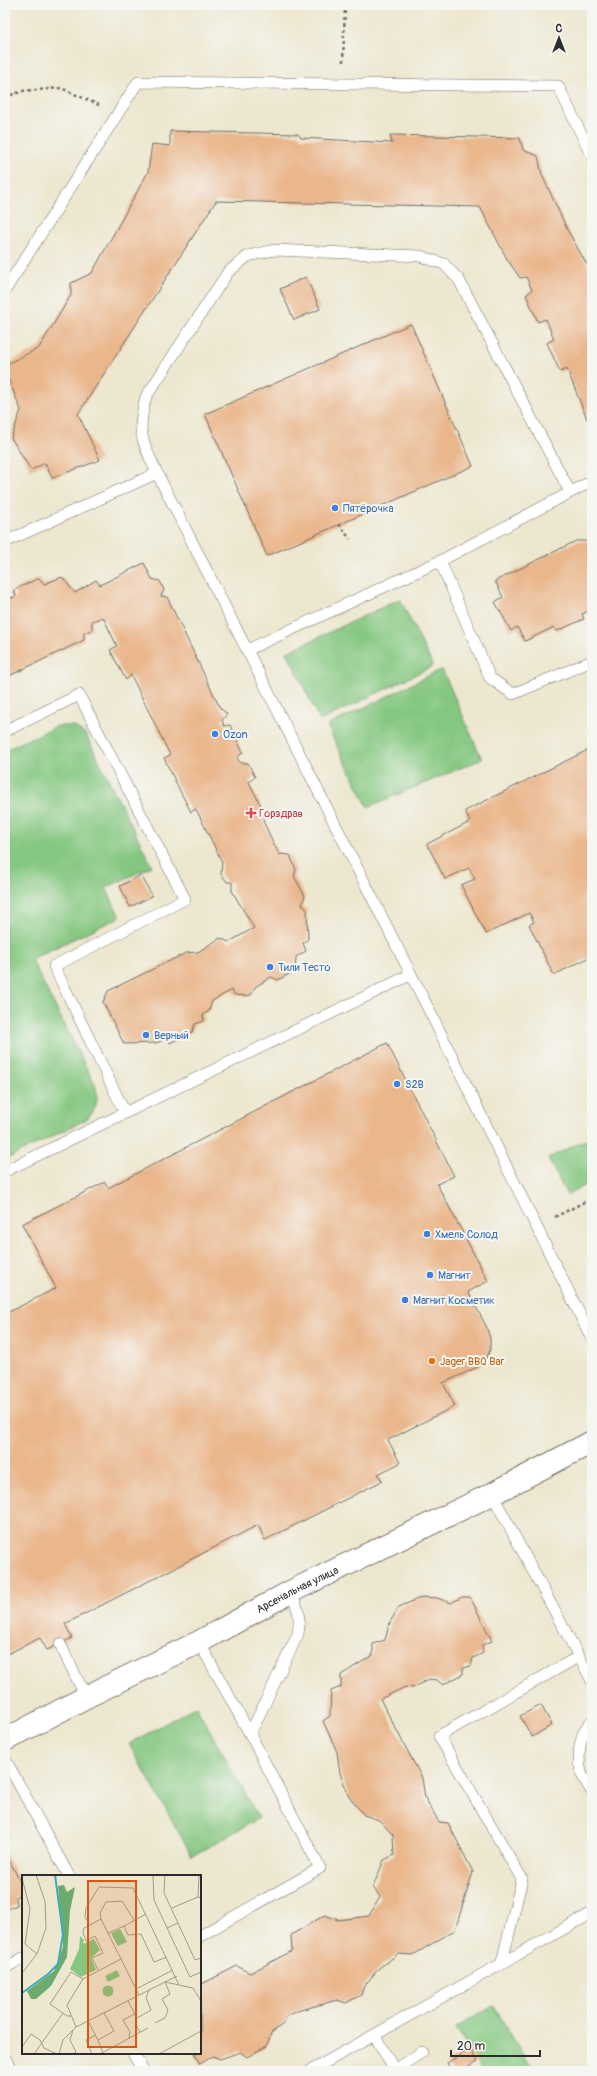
<svg xmlns="http://www.w3.org/2000/svg" width="597" height="2076" viewBox="0 0 597 2076" font-family="Pangolin,sans-serif">
<style>
.green{fill:#84c780;stroke:#587956}
.building{fill:#eab78d}
.lines{fill:none;stroke-linecap:round;stroke-linejoin:round}
.service-casing{stroke:#6f6d64;stroke-width:12}
.minor-casing{stroke:#6f6d64;stroke-width:24}
.path{stroke:#6f6d64;stroke-width:2.5;stroke-dasharray:3 3;stroke-linecap:butt}
.service{stroke:#fff;stroke-width:11}
.minor{stroke:#fff;stroke-width:22}
.shop-dot{fill:#3f7fe0;stroke:#f6f6f2;stroke-width:1.5}
.health-dot{fill:#e0444e;stroke:#f6f6f2;stroke-width:1.5}
.food-dot{fill:#e8710a;stroke:#f6f6f2;stroke-width:1.5}
.labels{text-anchor:middle;stroke-width:4;stroke-linejoin:round;paint-order:stroke}
.shop-label{font-size:11px;fill:#366cbe;stroke:#f6f6f2;text-anchor:start}
.health-label{font-size:11px;fill:#be3a42;stroke:#f6f6f2;text-anchor:start}
.food-label{font-size:11px;fill:#c56008;stroke:#f6f6f2;text-anchor:start}
.street-label{font-size:11px;fill:#2b2b2b;stroke:#f6f6f2}
.inset-river{fill:none;stroke:#3dacbb;stroke-width:2}
.inset-road{fill:none;stroke:#9f9c8d;stroke-width:1}
.view{fill:#df570e;fill-opacity:0.15;stroke:#df570e;stroke-width:2}
.inset-edge{fill:none;stroke:#2b2b2b;stroke-width:2}
</style>
<rect width="100%" height="100%" fill="#f6f6f2"/>
<filter id="ink" filterUnits="userSpaceOnUse"><feTurbulence type="fractalNoise" baseFrequency=".025" numOctaves="2"/><feDisplacementMap in="SourceGraphic" scale="8" xChannelSelector="R" yChannelSelector="G"/><feConvolveMatrix kernelMatrix="1 2 1 2 8 2 1 2 1" color-interpolation-filters="sRGB"/></filter>
<filter id="wash" filterUnits="userSpaceOnUse"><feTurbulence type="fractalNoise" baseFrequency=".012" numOctaves="4" result="noise"/><feDisplacementMap in="SourceGraphic" scale="16" xChannelSelector="R" yChannelSelector="G"/><feGaussianBlur stdDeviation="0.9" result="paint"/><feColorMatrix in="noise" values="0 0 0 0 0 0 0 0 0 0 0 0 0 0 0 0 0 1.4 0 .05"/><feComposite in="paint" operator="in"/></filter>
<g filter="url(#wash)">
<rect width="100%" height="100%" fill="#ede7cf"/>
<path class="green" d="M400 599 433 666 320 721 287 652Z
M442 669 482 759 368 807 327 726Z
M57 726H74L86 735 152 866 106 888 120 917 31 959 96 1087C98 1101 97 1108 87 1119L5 1160V750Z
M592 1137V1181L567 1195 548 1158Z
M196 1706 259 1818 192 1856 129 1744Z
M493 2005 533 2071H482L456 2028Z"/>
<g id="blocks">
<path class="building" d="M170 131 298 134 301 138 392 143 390 135 520 138 523 150 538 156 542 175 567 229 587 265 592 269V419H587L567 369 560 372 547 343 554 339 546 319 538 322 526 295 532 290 526 277 520 278 507 259 480 207 216 201 78 414 100 460 52 478 45 463 31 470 11 438 21 410 5 371V365L39 348 71 295V283L92 273 148 172 152 144 170 146Z
M306 277 320 309 294 320 280 289Z
M411 324 473 466 267 556 205 414Z
M576 541H592V609L582 614 584 619 557 631 554 627 525 641 517 627 511 631 495 602 503 597 495 581Z
M144 563 152 579 160 581 164 590 161 596 167 597 220 708 227 714 222 720 224 726 230 725 243 753 237 757 240 763H248L255 777 249 782 265 814 263 821 272 840 279 854 290 855 296 870 294 876 305 896 302 904 307 910 308 939 303 943 306 951 296 957 295 971 278 980 271 977 255 987 251 995 245 996 235 995 232 990 212 1001 209 1011 203 1015 204 1021 195 1024 192 1032 170 1043 166 1039 156 1043 124 1044 103 1002 108 991 186 953 198 952 220 938 229 942 254 928 232 891V882H227L221 874 222 862 196 809 191 812 179 789 164 758 170 755 131 675 126 680 110 650 117 646 103 617 92 621V630L84 633V640L5 678V601L16 596 14 590 39 578 44 584 62 577 75 593 96 580 100 585Z
M592 748V956L554 975 529 925 534 922 529 913 486 934 461 885 475 879 469 868 445 879 427 844 470 822 465 811Z
M141 875 152 896 130 907 120 886Z
M387 1043 454 1176 437 1184 488 1281 468 1292 486 1326 490 1338V1350L486 1359 478 1367 443 1383 455 1406 388 1440 400 1463 378 1474 382 1481 265 1540 258 1525 65 1624 72 1638 47 1650 40 1638 5 1655V1314L56 1288 22 1224 105 1182 108 1188Z
M422 1597 437 1598 451 1603 462 1597H470L492 1641 482 1645 483 1653 473 1658 471 1666 463 1668V1674L443 1685 437 1680 429 1679 413 1688 405 1687 380 1699 422 1778 425 1798 439 1822 448 1823 473 1872 455 1930 413 1955 398 1954 380 1967 364 1986 361 1995 346 2003 337 2000 297 2011 286 2017 283 2024 271 2033 267 2046 247 2057 240 2052 220 2059 213 2056 200 2064 194 2053H200V1985L237 1966 250 1973 292 1951 291 1935 325 1915 338 1920 369 1916 380 1897 373 1887 384 1860 394 1855 393 1835 379 1820 364 1815 349 1797 340 1773 337 1752 323 1721 330 1716 331 1691 341 1687V1675L373 1655V1644L385 1640 390 1622 399 1607Z
M541 1705 552 1725 532 1737 520 1716Z
M5 1852 23 1887V1893L16 1897 17 1905 7 1909 5 1914Z
M470 2049 477 2062 462 2071H451L447 2063Z"/>
</g>
</g>
<g filter="url(#ink)">
<use href="#blocks" fill-opacity="0" stroke="#6f6d64" stroke-width="1"/>
<g class="lines">
<g class="service-casing">
<path id="service" d="M5 290 138 82 558 86 592 156
M157 473C142 441 136 432 146 397L228 272 248 256 274 250 420 256 444 264 459 280 570 492
M592 481 440 561 490 678 513 694 592 661
M5 542 157 473 247 650 440 561
M247 650 432 1016 592 1339
M5 731 79 695 185 899 54 966 125 1113
M5 1171 410 975
M492 1494 592 1681
M199 1642 250 1734 320 1868 200 1936
M60 1644 86 1697
M592 1721C579 1732 577 1756 581 1772 583 1779 589 1786 592 1792
M250 1734 298 1634C301 1616 298 1607 290 1592
M5 1759 69 1876
M502 1962 522 1879 439 1736 578 1657
M5 1968 23 1958
M375 2036 395 2071
M133 2053 143 2071
M5 2058 12 2071
M394 2070 422 2052
M310 2071 592 1913"/>
</g>
<g class="minor-casing">
<g id="minor">
<path id="s1" d="M5 1740 86 1697 199 1642 290 1592 492 1494 592 1442"/>
</g>
</g>
<path class="path" d="M343 62 345 5
M5 97 23 91 61 88 99 105
M339 524 350 539
M555 1217 592 1198"/>
<use href="#service" class="service"/>
<use href="#minor" class="minor"/>
</g>
</g>
<g class="shop-dot">
<circle cx="335" cy="508" r="4"/>
<circle cx="215" cy="734" r="4"/>
<circle cx="270" cy="967" r="4"/>
<circle cx="146" cy="1035" r="4"/>
<circle cx="397" cy="1084" r="4"/>
<circle cx="427" cy="1234" r="4"/>
<circle cx="430" cy="1275" r="4"/>
<circle cx="405" cy="1300" r="4"/>
</g>
<path class="health-dot" d="M249 807h4v4h4v4h-4v4h-4v-4h-4v-4h4z"/>
<circle class="food-dot" cx="432" cy="1361" r="4"/>
<g class="labels">
<g class="shop-label">
<text x="343" y="512">Пятёрочка</text>
<text x="223" y="738">Ozon</text>
<text x="278" y="971">Тили Тесто</text>
<text x="154" y="1039">Верный</text>
<text x="405" y="1088">S2B</text>
<text x="435" y="1238">Хмель Солод</text>
<text x="438" y="1279">Магнит</text>
<text x="413" y="1304">Магнит Косметик</text>
</g>
<g class="health-label">
<text x="259" y="817">Горздрав</text>
</g>
<g class="food-label">
<text x="440" y="1365">Jager BBQ Bar</text>
</g>
<g class="street-label">
<text dy="4" stroke="none"><textPath href="#s1" startOffset="329">Арсенальная улица</textPath></text>
</g>
</g>
<g transform="translate(22 1875)">
<rect width="179" height="179" fill="#ede7cf"/>
<path d="M98 54 105 67 96 71 92 64 95 63 92 64 89 58ZM58 61 62 65 61 69 72 64 78 75 69 83 74 95 59 102 48 94 57 74ZM95 95 98 101 86 107 83 101ZM80.5 116a5.5 5.5 0 1 1 11 0a5.5 5.5 0 1 1-11 0Z" fill="#84c780"/>
<path d="M42 10 45 17 53 12 48 36 45 82 29 111 14 124H9L5 116 32 96 41 72 36 11Z" fill="#6bac6e"/>
<path class="inset-river" d="M0 118 26 99 36 89 41 59 33 0"/>
<path class="inset-road" d="M131 0 132 25 168 102 179 97M143 0 142 18 156 48M177 0 176 22 179 23M0 3 8 34 3 69 15 79M150 33 176 22M124 39 102 51 106 60 119 59 132 87 145 82M79 44 78 38 84 27 100 26 112 45M67 49 63 42 64 33 77 12 111 13 157 110M145 53 156 48 173 85 179 83M86 58 117 120M76 95 70 83 81 78 73 61 64 66 61 58 62 53 79 44 86 58 102 51M1 97 15 79 24 53 23 26 14 0M61 104 99 84M114 114 151 95M106 126 115 143 129 135 124 123 127 115M49 141H45L28 129 49 97 61 104 45 130 54 152M115 143 113 148 118 157M66 146 76 165M133 148 143 143 146 135 140 124 148 119 143 107 155 101M107 163 108 157 101 145 113 139M0 172 9 159 18 165 22 173 35 179M81 178 76 165 92 156 82 138M12 179 41 138M37 179 41 165 54 152 143 107 171 113 179 126M50 179 54 177 48 165 51 155M70 179 64 165 74 160M78 179 126 153M137 179 179 156"/>
<path class="view" d="M66 6H114V172H66Z"/>
<rect width="179" height="179" class="inset-edge"/>
</g>
<rect width="597" height="2076" fill="none" stroke="#f6f6f2" stroke-width="20"/>
<g transform="translate(559 38)" stroke="#f6f6f2" stroke-width="3" paint-order="stroke">
<path d="M0-3L7 15L0 10L-7 15Z" fill="#2b2b2b"/>
<text y="-6" font-size="11" font-weight="bold" text-anchor="middle" fill="#2b2b2b">С</text>
</g>
<path d="M451 2050v6h89v-6" fill="none" stroke="#2b2b2b" stroke-width="2"/>
<text x="457" y="2050" font-size="12" fill="#2b2b2b" stroke="#f6f6f2" stroke-width="3" paint-order="stroke">20 m</text>
</svg>
